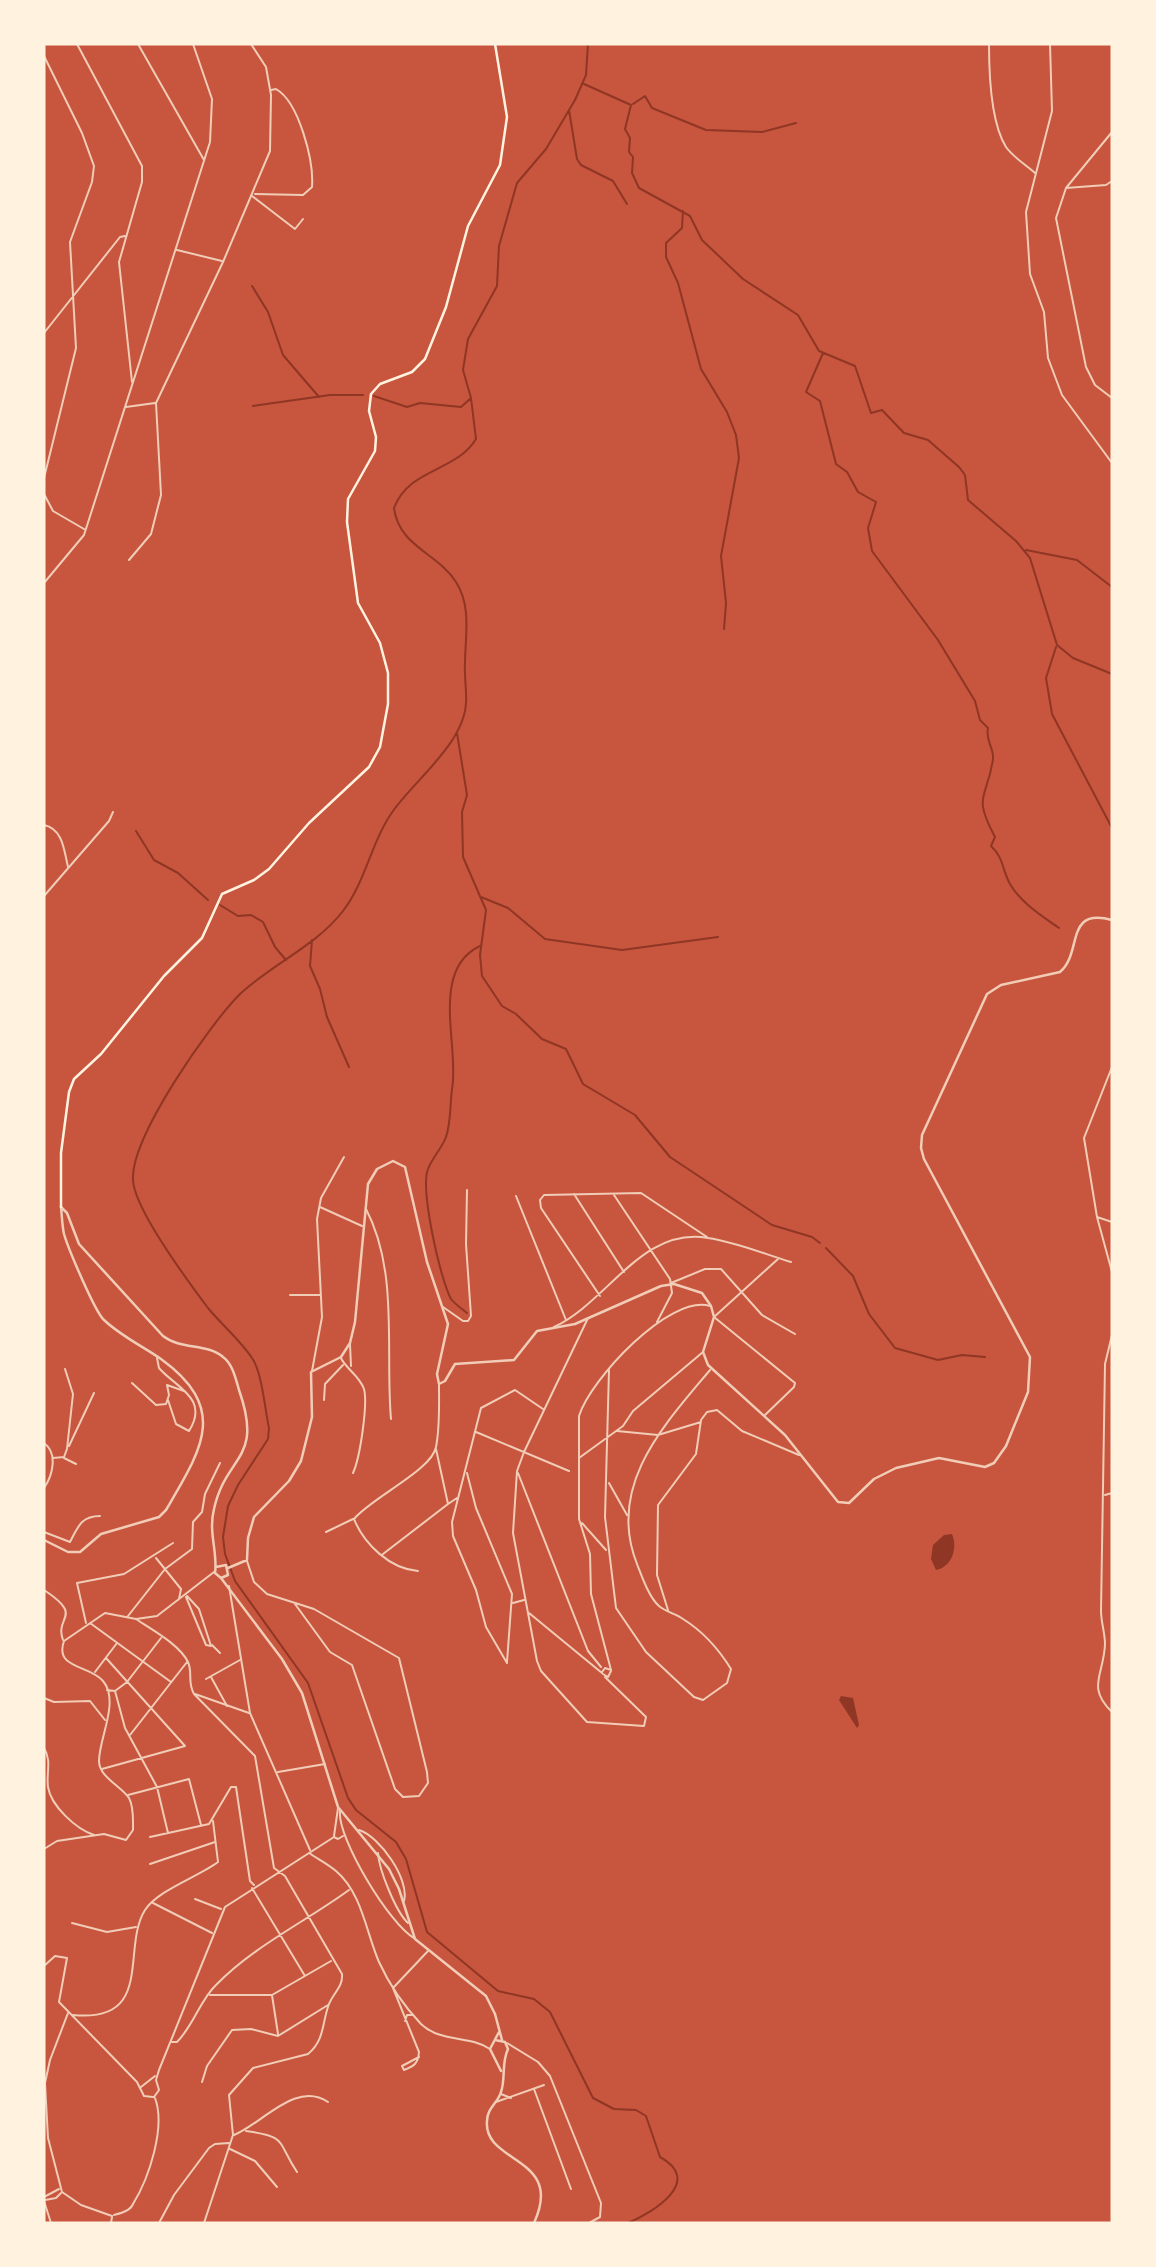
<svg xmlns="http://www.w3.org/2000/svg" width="1156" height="2267" viewBox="0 0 1156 2267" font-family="Lato,sans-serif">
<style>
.water{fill:#8f3625}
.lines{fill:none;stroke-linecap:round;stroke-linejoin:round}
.stream{stroke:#8f3625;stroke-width:2}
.pedestrian{stroke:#f1ccb7;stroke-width:2}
.minor{stroke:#f1ccb7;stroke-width:2}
.tertiary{stroke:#f1ccb7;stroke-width:2.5}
.secondary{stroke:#fff3e0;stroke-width:2.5}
</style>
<rect width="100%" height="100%" fill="#c8553d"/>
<path class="water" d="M952 1534C958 1548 952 1567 936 1570L931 1559 933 1545 944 1535Z
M841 1696 853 1698 859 1725 857 1728 839 1700Z"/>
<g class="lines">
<path class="stream" d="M588 44 586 75 575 100 546 149 517 183 499 246 497 286 468 339 463 370 471 398 476 439C456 472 409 468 394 508 399 547 438 553 456 582 472 607 465 637 465 664 464 677 467 690 466 703 464 743 415 780 393 811 371 842 366 881 343 911 316 946 272 964 240 994 209 1025 131 1137 133 1179 133 1207 190 1284 208 1308 222 1325 240 1340 252 1358 262 1372 265 1410 269 1428L268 1439 238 1485 228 1506 223 1537 225 1554 235 1581 308 1683 348 1798 356 1810 396 1842 406 1859 427 1932 498 1991 534 1999 550 2012 593 2098 614 2109 636 2110 646 2116 660 2157C704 2181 654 2212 628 2223
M584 84 631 105 625 129 630 138 629 152 633 157 632 173 639 188 690 216 702 240 743 279 798 315 819 351 855 366 871 413 882 410 904 433 928 440 959 467 965 475 968 500 1016 541 1030 558 1057 645 1073 658 1112 674
M633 104 645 96 652 108 706 130 762 132 796 123
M569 110 577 159 581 165 613 181 627 204
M683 211 682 228 666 243V257L678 283 701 369 727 412 736 435 739 458 721 556 726 603 724 629
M252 286 268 312 283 355 319 397
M823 353 806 392 820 401 836 464 847 472 858 492 876 502 868 528 872 551 938 640 975 701 980 720 988 728C985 741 994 747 993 759 987 800 972 794 995 837L991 846C1004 858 1002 870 1010 884 1021 903 1042 916 1059 928
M374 396 407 407 420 403 461 407 471 398
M253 406 330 395H363
M1026 550 1077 560 1112 587
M1056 647 1046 678 1052 714 1112 828
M457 733 467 795 462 812 463 857 486 910 480 955 482 976 502 1006 516 1014 542 1039 566 1049 583 1084 635 1115 670 1157 772 1225 812 1237 820 1243
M136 831 154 860 178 873 208 900
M481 897 508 908 545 939 622 950 718 937
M220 905 238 916 251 915 263 922 275 947 286 960
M312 940 310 966 320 989 327 1017 349 1067
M826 1248 853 1276 869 1314 895 1348 938 1360 962 1355 985 1357
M467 1313C462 1309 455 1304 451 1299 440 1279 420 1189 428 1169 432 1158 442 1148 446 1137 451 1123 450 1104 452 1089 460 1048 429 970 480 946"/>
<path class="pedestrian" d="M212 1645 220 1653
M211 1677 227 1706
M206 1679 240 1660"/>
<path class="minor" d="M77 44 142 166V182L119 262 132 382
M138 44 204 160
M989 44C989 72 991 123 1006 147 1013 157 1026 165 1035 173
M1050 44 1052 111 1026 212 1030 274 1044 312 1048 358 1062 395 1112 463
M44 56 82 133 94 166 92 182 70 242 76 348 44 478
M1112 132 1066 188 1056 218 1086 367 1095 385 1112 398
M1066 188 1106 185 1112 181
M255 194 303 195 312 187C314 161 299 102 276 89L271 90
M252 196 295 229 303 219
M177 250 222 261
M44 333 120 237 125 236
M126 407 155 403
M44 494 53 511 84 529
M129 560 151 534 161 495 156 403 223 262 270 151 271 95 266 67 251 44
M44 583 84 535 210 142 212 99 193 44
M44 825C63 829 64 850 68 867
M44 896 109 821 113 812
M1112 1067 1084 1138 1097 1217 1112 1272
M574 1194 624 1272
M614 1195 670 1279 672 1293 657 1322
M516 1196 566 1320
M320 1207 362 1226
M366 1209C399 1272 385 1351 391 1419
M1097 1217 1112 1222
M671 1283 705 1269H721L762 1315 795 1334
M290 1295H320
M600 1296 541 1208 540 1200 544 1195 641 1193 707 1237
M443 1307 463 1321H468L471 1316 466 1244 467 1190
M588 1318 524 1452 517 1471 513 1533 537 1661 541 1671 587 1722 644 1726 646 1717 605 1677
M554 1327C608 1302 642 1226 708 1238 736 1242 764 1254 791 1262
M1112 1335 1105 1364 1101 1611C1101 1622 1105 1633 1105 1644 1104 1675 1086 1687 1112 1712
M350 1344 351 1366
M157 1358 159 1368C175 1387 210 1398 189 1431L176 1424 168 1400
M341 1358C346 1369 359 1375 364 1389 368 1404 360 1458 353 1473
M609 1370 605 1517 616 1608 646 1652 694 1697 703 1700 727 1683 731 1669C718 1648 704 1632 683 1619 676 1614 666 1612 659 1606 649 1597 642 1577 637 1564 606 1486 664 1425 710 1370
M312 1371 322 1317 317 1219 321 1198 344 1157
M132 1383 156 1405 166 1404 169 1395 167 1385 184 1391
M324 1400 325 1384 343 1365
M765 1415 794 1387 795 1383 714 1317 778 1259
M617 1431 658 1435 701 1422
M476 1432 569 1471
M44 1443C58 1453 53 1475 44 1488
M69 1446 94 1393
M53 1458 64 1457 67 1449 73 1394 65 1369
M64 1458 76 1464
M579 1458 623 1426 633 1411 703 1352
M467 1473 476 1508 512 1594 507 1662
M518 1473 588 1651 601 1667
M609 1483 627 1515
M1105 1495 1112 1493
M448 1504 457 1498
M582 1523 606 1550
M44 1532 70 1542C78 1527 81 1516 100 1516
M326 1532 353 1519
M383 1554 448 1504 436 1449
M156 1558 181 1589 179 1599
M247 1561 254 1582 267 1594 314 1609 399 1658 427 1772 428 1783 419 1796 403 1797 395 1789 352 1665 330 1652 295 1604
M418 1571C390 1569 364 1544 354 1519 371 1498 432 1470 436 1447 440 1427 439 1405 439 1385
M229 1586 250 1713 310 1850
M44 1590C85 1617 54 1616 63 1640
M186 1597 206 1645 211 1646 199 1609 187 1596
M513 1603 524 1600
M668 1610 657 1575 658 1505 696 1454 701 1420 707 1412 717 1410 742 1431 799 1455
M529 1613 602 1673
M128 1616 165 1569 192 1549 193 1522 202 1512 205 1494 220 1463
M136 1619C152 1630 179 1644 188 1662 193 1673 187 1682 194 1694L255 1756 274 1868 285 1876 342 1974C343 1987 334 1992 329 2004 322 2022 325 2040 308 2054L253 2068 229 2095 233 2135
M86 1623 77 1583 124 1574 173 1543
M90 1623 171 1682
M507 1663 486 1627 476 1590 453 1536 452 1522 481 1408 515 1390 543 1409
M611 1670 591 1594 590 1554 579 1519V1416C590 1380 669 1294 710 1306
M95 1672 117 1643
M602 1672 605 1668 611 1670
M603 1674 608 1677 611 1671
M107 1690 115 1691 127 1682 161 1638
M115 1691 125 1728 157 1787 168 1833
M195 1694 249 1713
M44 1698 54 1702 90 1701 105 1720
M130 1735 187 1662
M44 1748C52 1761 46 1773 48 1787 51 1806 76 1829 94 1835
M102 1769 185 1746 106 1658
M278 1772 325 1764
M128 1795 189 1779 201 1825
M340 1811C337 1838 390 1925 414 1938
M359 1830C379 1836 410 1879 404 1901
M334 1836 338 1808
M150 1837 209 1824 231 1787H236L250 1881 254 1885
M44 1849 57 1841 104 1834 126 1840 133 1830C133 1821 134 1807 129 1798 121 1786 99 1777 99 1761 99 1738 120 1701 103 1681 90 1665 54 1669 64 1641L105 1613 136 1619 157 1616 214 1572
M309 1853C318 1859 328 1864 336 1871 362 1893 366 1932 379 1962 389 1984 404 2006 421 2024 441 2043 469 2035 490 2049
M378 1853C379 1870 396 1912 408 1923
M150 1864 215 1842
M252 1888 305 1976
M195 1899 221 1909
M153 1903 212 1933
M72 1923 107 1932 136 1927
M44 1966 55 1956 67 1958 59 2002 137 2082 144 2096 153 2097
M210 1995H272L331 1961
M272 1995 278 2034
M68 2013 50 2060 45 2083 48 2138 62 2192 81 2205 112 2216
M73 2015C155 2023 121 1948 145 1910 158 1890 198 1877 218 1862L213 1821
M405 2021 407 2015H412
M172 2042H177C194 2025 200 2000 216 1985 254 1946 305 1922 349 1890
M507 2043 538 2062 550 2076 601 2203 600 2217 589 2223
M419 2057 402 2066 404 2070C414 2066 418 2064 419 2052L393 1988 428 1951
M202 2082 207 2066 232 2030 251 2029 278 2036 328 2005
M141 2087 155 2076
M534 2089 571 2189
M501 2094 511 2098
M154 2097 159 2090 156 2080 159 2070 225 1907 334 1837 338 1839 343 1836
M496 2102 544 2085
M246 2131C288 2137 276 2140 297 2172
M234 2135C262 2124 296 2080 328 2102
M230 2149 255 2161 277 2187
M44 2197 59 2189
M45 2200 56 2198 61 2193
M44 2201 51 2223
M114 2215C121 2213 130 2211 133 2204 149 2178 166 2127 155 2098
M111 2223 112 2217
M159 2223 174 2195 209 2148 215 2144 229 2143
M204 2223 233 2135"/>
<path class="tertiary" d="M61 1207 67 1213 79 1244 163 1336C181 1350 207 1343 223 1357 233 1364 236 1380 239 1390 264 1461 226 1454 214 1509 208 1533 218 1552 215 1573L221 1578 228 1575 226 1565 216 1567
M44 1540 68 1552H80L101 1534 159 1517 166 1510C201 1450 230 1409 161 1359 142 1346 121 1336 104 1320 95 1312 68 1248 64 1234 62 1225 62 1216 61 1207
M228 1568 247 1560 248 1538 254 1517 289 1481 301 1461 312 1417 311 1372 341 1357 350 1343 355 1322 368 1184 377 1169 393 1161 405 1167 427 1262 448 1324 437 1374 439 1384 445 1381 455 1364 514 1360 537 1331 575 1324 661 1286 674 1284 702 1293 711 1306 714 1317 703 1352 708 1365 785 1435 838 1502 849 1503 874 1479 896 1468 939 1458 985 1467 994 1463 1006 1446 1028 1392 1030 1357 924 1159 921 1148 922 1135 987 994 1001 985 1060 972C1083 953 1064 907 1112 920
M221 1578 282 1659 302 1693 338 1807 389 1869 399 1889 415 1939 486 1996 495 2014 502 2040
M499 2032 490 2049 501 2071
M495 2040 505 2042 508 2049C501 2064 506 2077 501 2092 498 2103 487 2108 487 2121 483 2164 565 2156 534 2223"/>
<path class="secondary" d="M61 1207V1153L69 1092 74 1079 101 1054 164 976 202 938 222 894 254 880 269 869 309 823 369 767 380 747 388 704V673L380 643 358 603 347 522 348 499 375 451 376 437 369 411 371 394 380 384 412 372 425 359 446 307 468 226 500 165 507 117 495 44"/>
</g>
<rect width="1156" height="2267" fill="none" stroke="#fff3e0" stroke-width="91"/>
</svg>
